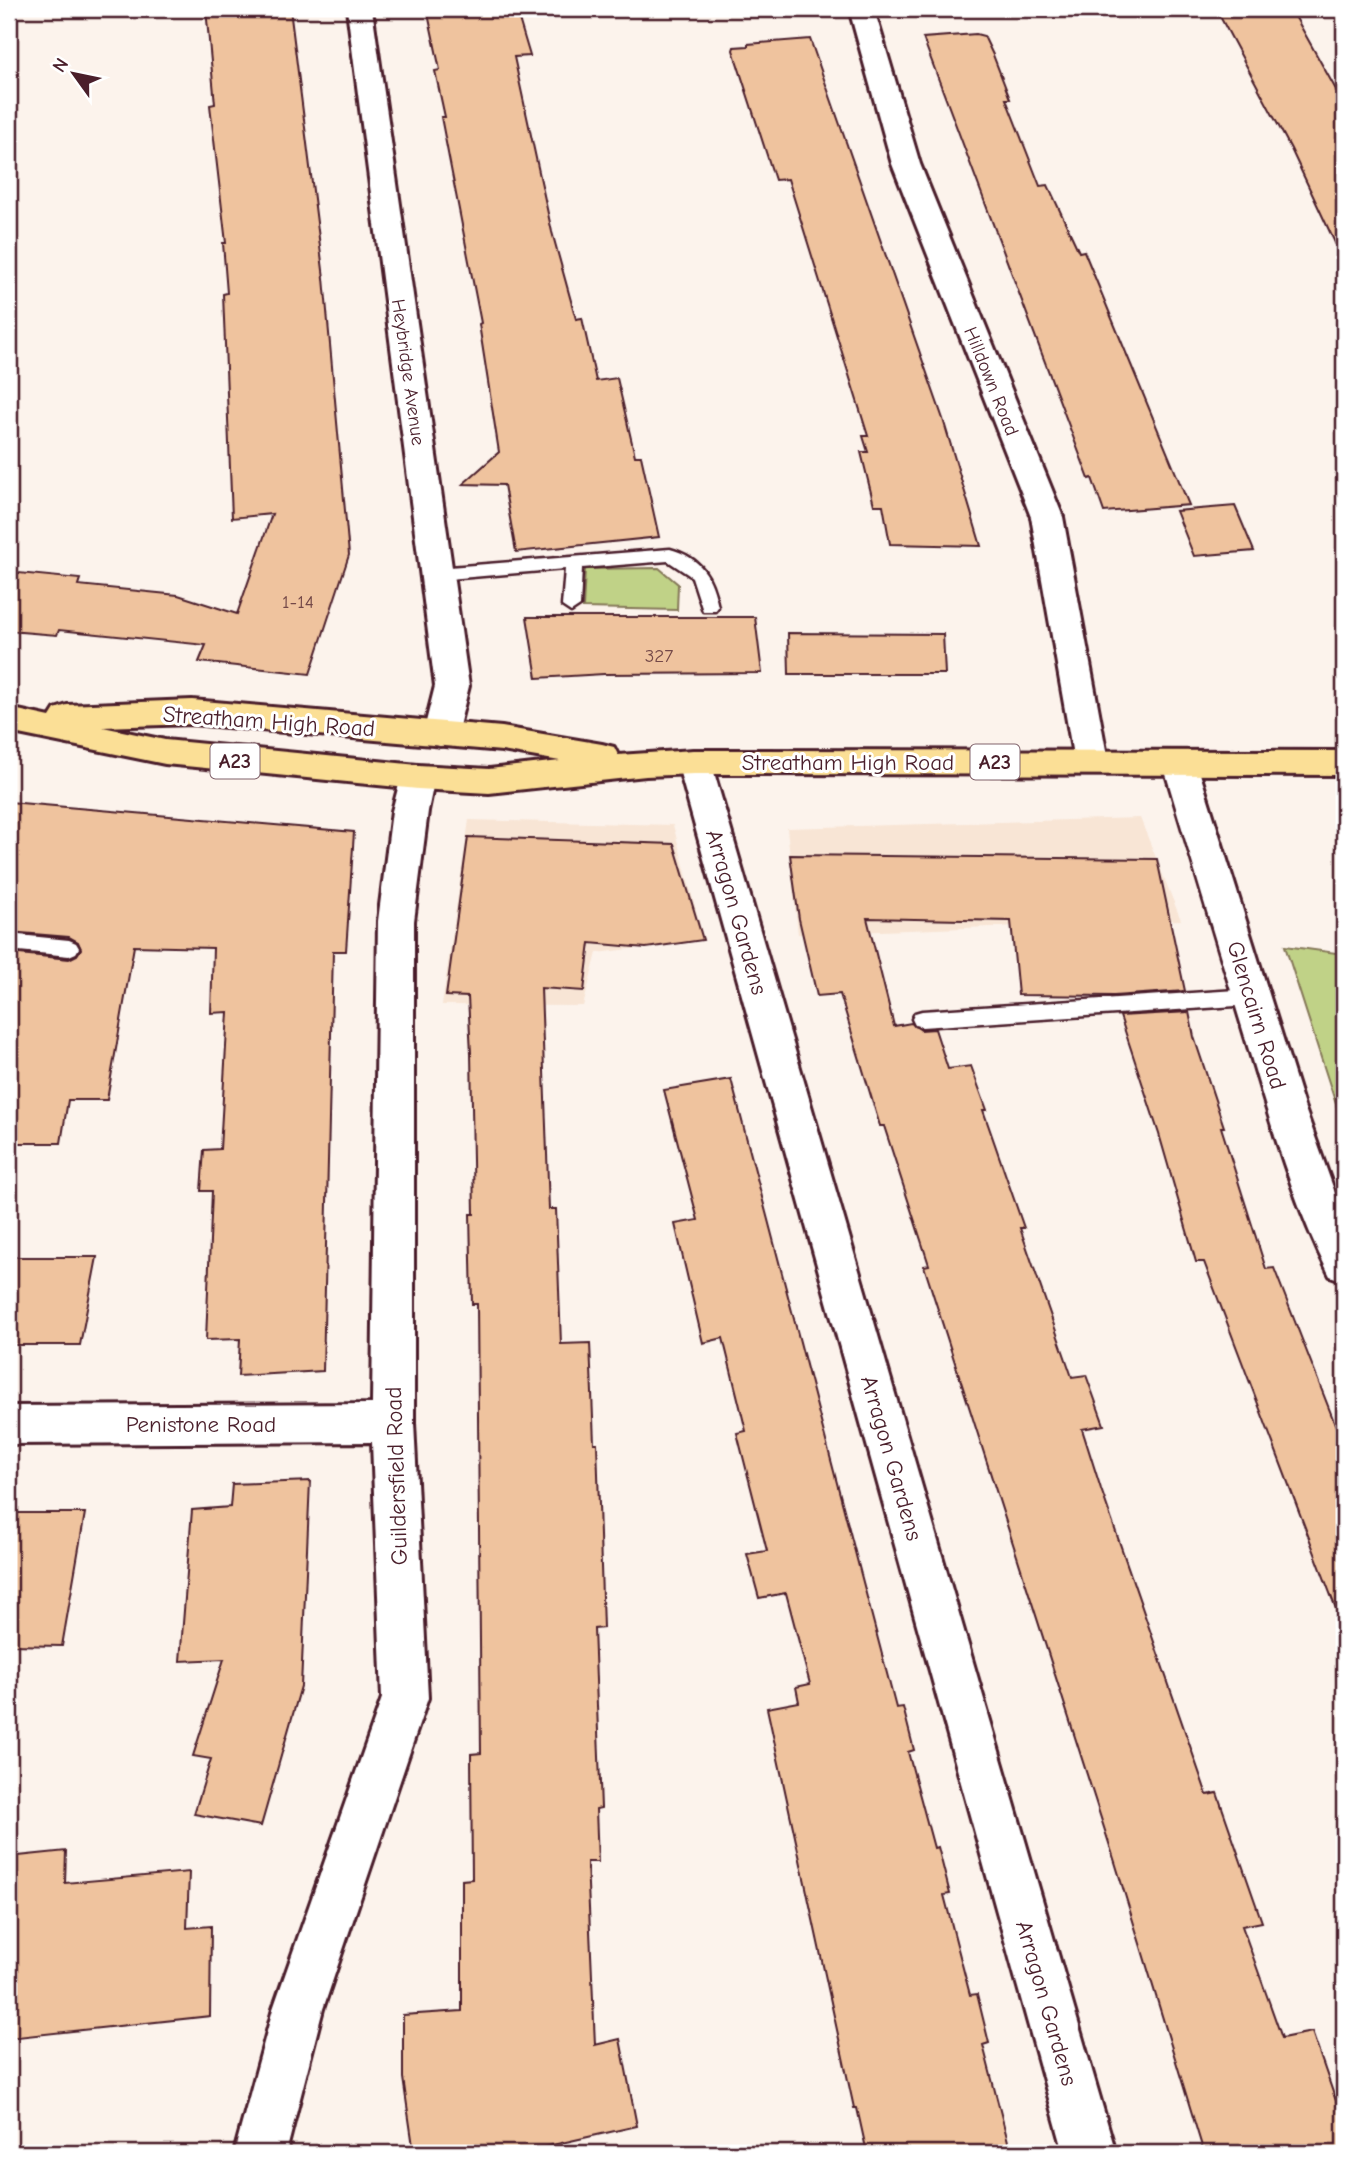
<svg xmlns="http://www.w3.org/2000/svg" width="1353" height="2162" viewBox="0 0 1353 2162" font-family="'Comic Neue',sans-serif">
<style>
.built{fill:#f8e5d5}
.green{fill:#c0d287;stroke:#857859;stroke-width:2}
.building{fill:#efc39e;stroke:#4a1f2b;stroke-width:2}
.lines{fill:none;stroke-linecap:round;stroke-linejoin:round}
.service-casing{stroke:#4a1f2b;stroke-width:5}
.minor-casing{stroke:#4a1f2b;stroke-width:6}
.trunk-casing{stroke:#4a1f2b;stroke-width:6}
.service{fill:#fff;fill-rule:evenodd}
.minor{fill:#fff;fill-rule:evenodd}
.trunk{fill:#fbdf96;fill-rule:evenodd}
.labels{text-anchor:middle;stroke-width:6;stroke-linejoin:round;paint-order:stroke}
.far-street-label{font-size:19px;fill:#4a1f2b;stroke:#fff}
.number-label{font-size:19px;fill:#734848}
.shield{fill:#fff;stroke:#80626b;stroke-width:2}
.shield-label{font-size:21px;font-weight:bold;fill:#4a1f2b}
.street-label{font-size:23px;fill:#4a1f2b;stroke:#fff}
</style>
<rect width="100%" height="100%" fill="#fcf3ec"/>
<filter id="ink" filterUnits="userSpaceOnUse"><feTurbulence type="fractalNoise" baseFrequency=".0143" numOctaves="2"/><feDisplacementMap in="SourceGraphic" scale="14" xChannelSelector="R" yChannelSelector="G"/><feConvolveMatrix kernelMatrix="1 2 1 2 8 2 1 2 1" color-interpolation-filters="sRGB"/></filter>
<g filter="url(#ink)">
<path class="built" d="M1140 818 1181 920 798 934 787 828Z
M469 820 673 825 704 940 597 953 583 1006 442 1005Z"/>
<path class="green" d="M659 568 678 584 677 610 583 608 585 569Z
M1285 946 1344 954V1129Z"/>
<path class="building" d="M206 9H290L324 278 349 555 310 674 199 662 206 645 59 630 57 635 9 631V572L80 579 78 585 178 595 237 614 272 514 232 518 223 294 227 293 223 243H226L210 105 215 104Z
M427 9H516L530 56 514 57 552 232 576 319 582 318 596 381 617 378 635 456H641L659 537 516 552 504 485 463 484 499 452 479 324 481 323 441 117H445L435 71 440 70Z
M1216 9H1291L1344 104V262L1291 149Z
M976 34 984 36 993 55 1010 99H1006L1040 186 1048 185 1079 252 1084 251 1189 505 1104 512 1092 478 1089 479 923 38Z
M810 39 943 419 981 546 890 544 883 505H874L861 452H868L863 436H868L788 179 775 180 733 50 734 47 748 46V44Z
M1235 506 1254 551 1194 556 1176 511Z
M527 617H755L762 673 604 674 537 678Z
M788 633 943 634 945 674H789Z
M9 802 354 832 346 951H333L323 1371 238 1376 240 1339 206 1340 212 1191H201L204 1150 220 1149 228 1012 211 1013 213 948 134 946 107 1100H68L61 1143H9V953L69 959 77 955 81 949 78 942 69 937 9 932Z
M468 837 674 844 703 940 646 948 590 943 584 991 541 988 549 1209H556L561 1344 590 1343 594 1443H597L603 1628 594 1629 601 1808 596 1809 598 1862H587L595 2045 620 2039 637 2126 517 2153H414L403 2078V2015L462 2011V1880L472 1879 471 1754 481 1753 477 1304H472L470 1214H474L471 1053 468 997 446 996Z
M790 855 1157 859 1185 991 1114 996 1018 995 1011 921 867 918 894 1026 911 1023 921 1030 935 1029 948 1069 971 1066 987 1110H983L1024 1228H1020L1072 1377 1086 1375 1104 1425 1082 1429 1101 1489 1207 1795 1217 1793 1262 1922 1242 1926 1282 2038 1312 2032 1344 2124V2153H1204L1115 1862 924 1266 929 1265 884 1126H880L840 994 817 996 799 919Z
M1189 1012 1194 1037 1224 1127H1221L1266 1269 1274 1268 1344 1447V1621L1341 1622 1204 1262H1196L1159 1134 1120 1016Z
M731 1079 896 1708 903 1707 914 1750 908 1752 934 1848 938 1847 950 1894 944 1895 970 1995 977 1994 989 2043 983 2045 1011 2153H867L857 2108H854L767 1708 799 1702 796 1687 810 1684 786 1593 759 1598 747 1554 767 1551 737 1433 746 1431 723 1338 703 1343 675 1224 698 1220 664 1090Z
M9 1257H97L80 1345H9Z
M310 1481 301 1686 261 1826 194 1814 211 1759 193 1756 224 1659 180 1661 192 1510 230 1507 232 1484Z
M9 1513H85L62 1646 9 1645Z
M66 1851 65 1883 189 1872 187 1928 211 1926 210 2016 9 2038V1857Z"/>
<g class="lines">
<g class="service-casing">
<path id="service" d="M670 549C702 558 712 577 718 607L715 611H703L692 577 668 561 582 568 580 606 571 612 562 606 565 569 437 580 428 574 437 568Z
M9 934 69 940 76 943 79 948 76 953 69 956 9 950Z
M1251 989 1258 991 1261 997 1258 1003 1251 1005 922 1027 915 1025 912 1019 915 1013 922 1011Z"/>
</g>
<g class="minor-casing">
<path id="minor" d="M347 9H372L469 686 457 734 452 742 440 746 428 742 423 734 435 686Z
M849 9H874L920 164 1063 517 1108 761 1103 770 1091 773 1079 770 1074 761 1031 517 892 164Z
M694 750 706 753 711 762 1116 2153H1064L677 762 682 753Z
M1180 752 1192 755 1197 764 1304 1106 1344 1218V1281L1330 1276C1292 1201 1270 1120 1246 1040 1218 948 1190 856 1163 764L1168 755Z
M418 765 430 768 435 777 428 811 414 921V1423L428 1698 323 2009 286 2153H234L273 2009 382 1698 372 1442 9 1444V1406L372 1404 378 921 392 811 401 777 406 768Z"/>
</g>
<g class="trunk-casing">
<path id="trunk" d="M192 700 502 727 602 744 614 747 618 755 694 750 1344 751V775L694 774 646 776 489 793 418 789 165 764 9 732V708L50 717 55 709 67 705ZM192 724 502 751 560 761 489 769 418 765 165 740 103 727Z"/>
</g>
<use href="#service" class="service"/>
<use href="#minor" class="minor"/>
<use href="#trunk" class="trunk"/>
</g>
</g>
<g class="labels">
<g class="far-street-label">
<text transform="translate(409 372) rotate(82)" y="7">Heybridge Avenue</text>
<text transform="translate(992 381) rotate(68)" y="7">Hilldown Road</text>
</g>
<g class="number-label">
<text x="298" y="608">1-14</text>
<text x="659" y="662">327</text>
</g>
<g class="shield">
<rect x="210.5" y="743.5" width="49" height="35" rx="5"/>
<rect x="970.5" y="744.5" width="49" height="35" rx="5"/>
</g>
<g class="shield-label">
<text x="235" y="768">A23</text>
<text x="995" y="769">A23</text>
</g>
<g class="street-label">
<text transform="translate(269 721) rotate(4)" y="8">Streatham High Road</text>
<text x="848" y="770">Streatham High Road</text>
<text transform="translate(737 912) rotate(74)" y="8">Arragon Gardens</text>
<text transform="translate(1257 1015) rotate(73)" y="8">Glencairn Road</text>
<text x="201" y="1432">Penistone Road</text>
<text transform="translate(892 1458) rotate(74)" y="8">Arragon Gardens</text>
<text transform="translate(396 1476) rotate(-92)" y="8">Guildersfield Road</text>
<text transform="translate(1047 2003) rotate(74)" y="8">Arragon Gardens</text>
</g>
</g>
<rect width="1353" height="2162" fill="none" stroke="#fff" stroke-width="35"/>
<rect x="18" y="18" width="1318" height="2127" fill="none" stroke="#4a1f2b" stroke-width="2.5" filter="url(#ink)"/>
<g transform="translate(74 74) rotate(303)" stroke="#ffffff" stroke-width="5" paint-order="stroke">
<path d="M0-5L12 26L0 18L-12 26Z" fill="#4a1f2b"/>
<text y="-10" font-size="19" font-weight="bold" text-anchor="middle" fill="#4a1f2b">N</text>
</g>
</svg>
